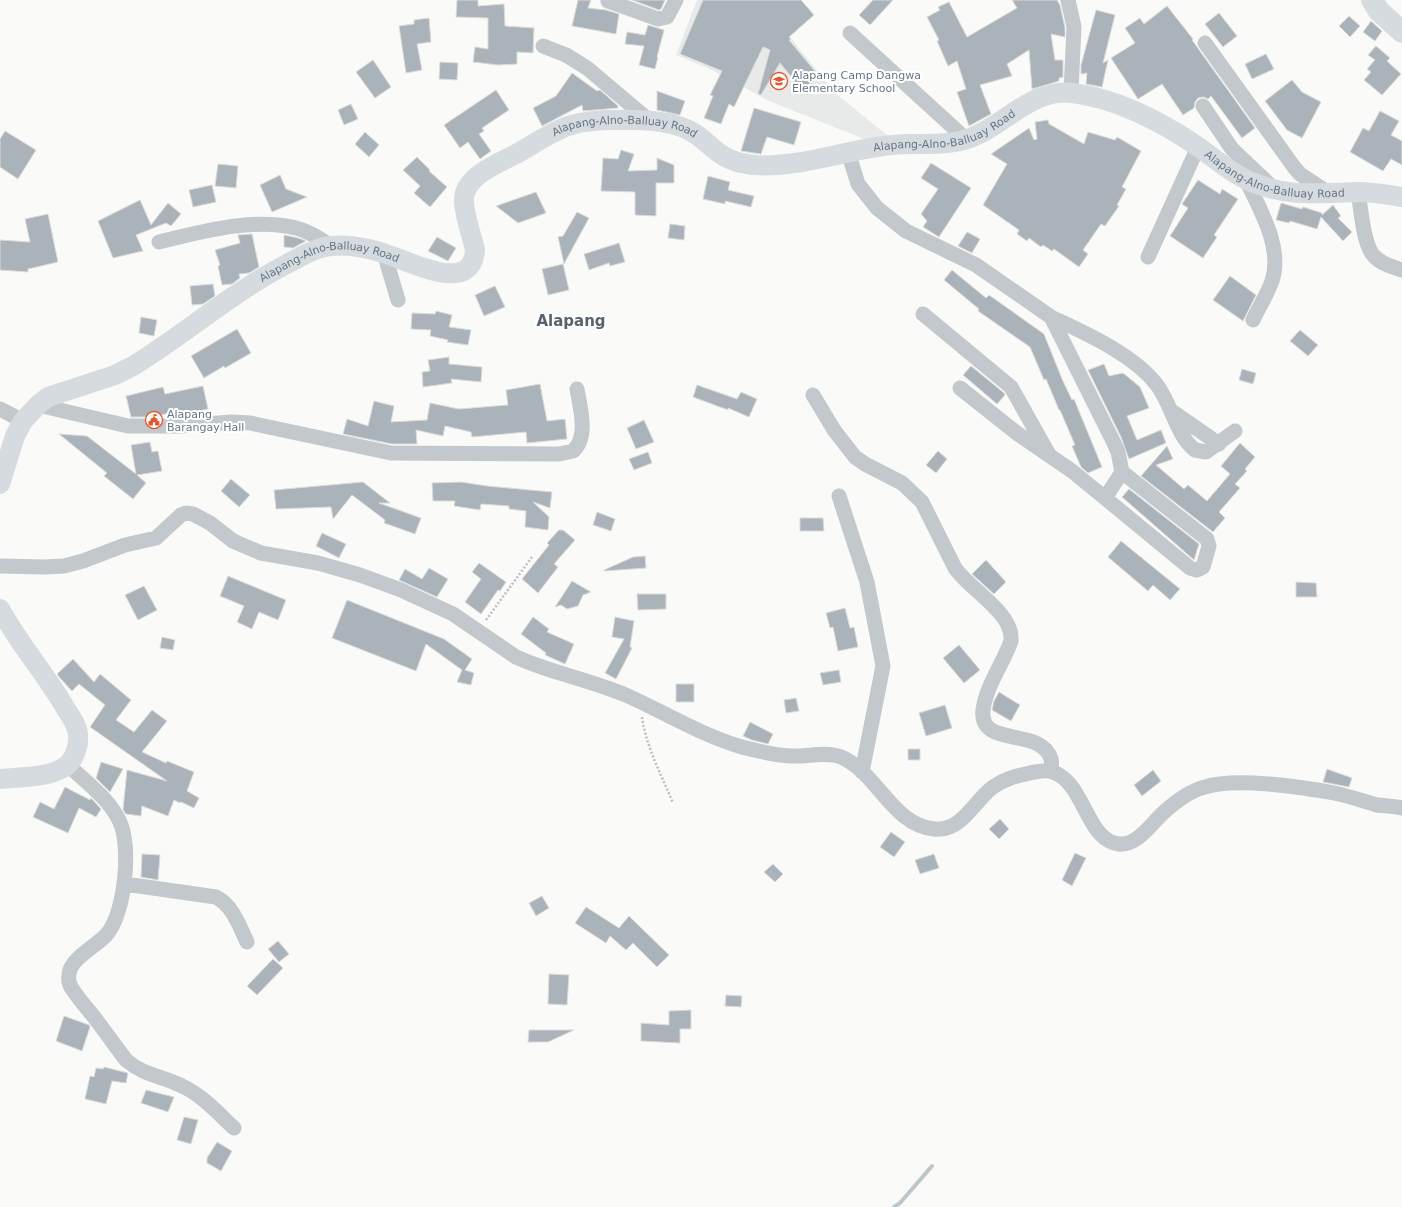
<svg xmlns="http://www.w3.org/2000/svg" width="1402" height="1207" viewBox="0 0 1402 1207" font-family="'DejaVu Sans',sans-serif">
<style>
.built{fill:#e8e9e9}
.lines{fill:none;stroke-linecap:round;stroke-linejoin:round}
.stream{stroke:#bbc7cb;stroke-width:4}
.building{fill:#aab3b9;stroke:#dcdcda}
.path{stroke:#bbbfc2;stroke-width:2.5;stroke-dasharray:2 2;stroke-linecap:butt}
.minor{stroke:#c3c8cc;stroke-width:15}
.major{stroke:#d6dbdf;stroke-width:20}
.highway{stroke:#d6dbdf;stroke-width:22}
.labels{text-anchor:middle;stroke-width:4;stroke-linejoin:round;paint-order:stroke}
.poi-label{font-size:11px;fill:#657683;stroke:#fff;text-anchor:start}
.street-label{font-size:11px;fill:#657683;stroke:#fff}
.district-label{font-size:15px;font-weight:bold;fill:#57646e;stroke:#fff}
</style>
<rect width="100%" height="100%" fill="#fafaf8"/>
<path class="built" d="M697 0H760L835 93 893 140 879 145 769 101 710 69 676 55Z"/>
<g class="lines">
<path class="stream" d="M894 1207 900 1203 932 1166"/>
</g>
<path class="building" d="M457 0H478V6L504 4 505 26 534 28 533 53 517 52V64L498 65 473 62 475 47 488 49V18L456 17Z
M578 0H591L588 8 606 10 619 14 616 34 572 26Z
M632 0H665L661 9 659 10Z
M703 0H801L814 15 789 37 791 39 789 40 819 76 802 90 780 63 761 95 758 94 770 50 763 47 734 107 729 104 721 124 704 118 713 96 710 95 722 71 680 54Z
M873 0H893L870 25 859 15Z
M1012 0H1057L1060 5 1065 28V37L1051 34 1055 60H1063V77L1059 78V81L1032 89 1029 50 1007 64 1012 76 980 85 991 114 969 126 957 92 966 89 957 61 948 66 937 41 939 40 927 17 940 10 938 7 949 2 967 37 1017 8Z
M1167 6 1193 39 1192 40 1255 128 1242 138 1211 96 1208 99 1203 97 1198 98 1195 102 1194 108 1183 115 1162 84 1138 99 1111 58 1135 43 1125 28 1140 18 1144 24Z
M1096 10 1115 15 1103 63 1108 60 1102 87 1086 84 1087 73 1081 74V65Z
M1219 13 1237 36 1223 47 1205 24Z
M1349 16 1360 26 1350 37 1339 26Z
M429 18 431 42 417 44 422 70 406 73 399 26 414 24V20Z
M1371 21 1382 31 1375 41 1363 32Z
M648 25 664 30 657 57H658L655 69 639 65 644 46 625 44 627 32 645 35Z
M1376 46 1390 58 1387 61 1401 74 1382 95 1364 80 1371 72 1367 69 1375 60 1368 55Z
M1266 54 1274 69 1252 79 1245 64Z
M373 60 391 87 375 98 356 72Z
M440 62 458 63 457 80 439 79Z
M572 73 597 91 600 90 618 106V108L583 111 582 105 542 126 533 108 556 96Z
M1292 80 1302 92 1321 102 1302 138 1287 130 1265 101Z
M496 90 509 110 482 128 484 131 479 134 491 151 480 159 468 142 460 148 444 125Z
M657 91 685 101 680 115 657 110Z
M351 104 358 119 344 125 338 110Z
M754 108 801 122 794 145 767 137 761 154 741 151Z
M1380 111 1399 121 1391 135 1402 141V165L1391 159 1383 171 1350 152 1363 128 1369 131Z
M1048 120 1049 124 1084 144 1088 132 1115 140 1117 137 1141 151 1122 187 1126 189 1117 205 1119 206 1105 226 1101 224 1083 250 1088 254 1079 267 1054 249 1052 251 1043 245 1041 247 1029 238 1027 241 1017 234 1019 230 983 205 1007 164 991 154 1029 128 1034 140 1037 139 1035 122Z
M5 131 36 150 18 179 0 167V139Z
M365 132 379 145 369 157 355 144Z
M621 150 634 154 628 171 657 170V158L674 165V183H656V216L635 215V192L601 191 603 158 618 159Z
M417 157 430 170 429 171 447 187 430 207 414 193 420 186 403 170Z
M931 163 971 188 939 237 923 227 927 221 921 214 938 189 921 178Z
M218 164 238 166 236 188 215 186Z
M280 175 286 189 307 197 272 212 260 185Z
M708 176 730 182 728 190 754 196 751 207 725 201V204L703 199Z
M1198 180 1220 194 1222 189 1238 199 1214 235 1217 237 1203 258 1170 236 1188 208 1182 204Z
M212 185 216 202 193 207 189 190Z
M536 192 546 213 518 223 496 206Z
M140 200 151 225 168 203 181 214 171 226 166 223 136 235 143 251 113 258 98 221Z
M1281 203 1302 209 1303 207 1322 213V215L1333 205 1341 216 1338 218 1352 232 1343 241 1321 217 1317 229 1290 221 1289 223 1276 220Z
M577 212 589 218 564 264 558 237 563 236Z
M48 214 58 262 28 269V272L0 270V240L30 242 25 219Z
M670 224 685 226 684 240 668 238Z
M967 232 980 239 972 253 958 246Z
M252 234 259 267 249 273 239 274 240 278 232 284 222 285 218 266 220 265 215 250 240 243 238 235Z
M284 235 298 238 306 241 293 248 284 247Z
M437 237 456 248 448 261 428 251Z
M619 243 625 262 610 266 609 263 589 270 584 254Z
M563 264 569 290 548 295 542 269Z
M952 270 986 298 989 295 1044 334 1062 379 1072 400 1074 399 1102 467 1088 473 1081 467 1072 446 1075 445 1060 410H1059L1046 379 1044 380 1030 347 978 311 979 309 944 280Z
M1230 276 1256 295 1243 321 1213 300Z
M213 284 215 296 203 304 192 305 190 286Z
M495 286 505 307 484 316 475 295Z
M436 311 452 315 449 327 471 330 468 345 447 342 448 340 430 336 431 330 411 329 412 313 435 314Z
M141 317 157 320 154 336 139 333Z
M237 329 251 353 225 368 224 366 204 378 191 356Z
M1300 330 1318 345 1308 356 1290 341Z
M449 357V364L482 367 481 382 451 379 452 383 423 387 422 372 430 371 428 360Z
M1104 364 1109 376 1123 373 1140 387 1149 408 1127 416 1137 440 1161 430 1166 443 1129 459 1121 437 1088 370Z
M971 366 1004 393 1005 395 997 404 963 375Z
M1242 369 1256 373 1253 384 1239 380Z
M540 384 547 421 565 419 567 439 527 443 526 432 472 437 471 432 445 426 443 436 416 430 417 444H392L343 434 347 419 368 426 374 401 394 406 391 422 427 420 430 403 459 409 508 405 506 390Z
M697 385 737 399 741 392 757 399 749 417 728 408V410L693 397Z
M203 386 208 409 203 410 204 415 179 417 178 411 152 417H131L126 396 163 387 165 394Z
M644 420 654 442 636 449 627 428Z
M59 434 87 436 136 474 131 445 150 442 152 452 158 451 162 471 137 475 146 483 133 499 104 476 107 473Z
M1240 443 1255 457 1245 469 1247 471 1235 484 1240 488 1219 512 1225 518 1213 532 1141 476 1167 446 1173 459 1156 465 1184 489 1188 485 1207 501 1230 474 1221 466Z
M938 451 947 459 936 473 926 465Z
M648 452 652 463 634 470 629 459Z
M231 479 250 495 239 507 221 491Z
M363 482 390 503H379L421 518 415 534 384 523 385 520 352 495 333 519 331 507 276 509 274 490Z
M461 482 487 486 552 492 550 508 533 502 549 517 548 530 525 527 526 511 509 509V506L481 504 480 510 454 506 455 501H433L432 483Z
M1129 489 1199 544 1194 560 1122 497Z
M597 512 615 519 611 531 593 525Z
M800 518H823L824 531H800Z
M559 530H563L575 540 554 564 558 567 538 593 522 579 549 545 547 543Z
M322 533 346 544 339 558 316 546Z
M1121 541 1180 589 1170 600 1153 585 1148 591 1108 557Z
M645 556 646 568 604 571V570L633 557Z
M986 560 1006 582 994 594 972 574Z
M479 563 506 582 500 591 498 590 481 614 465 602 481 579 472 572Z
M429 568 448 579 437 597 399 580 405 569 422 579Z
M228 576 286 600 278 620 259 612 252 629 237 622 244 606 220 596Z
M572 581 591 592 583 595 578 606 567 609 561 605 555 607Z
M1296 582 1316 583 1317 597H1296Z
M144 586 157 610 138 620 125 595Z
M637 594H666V609L638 610Z
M347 600 444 639 472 659 465 670 474 673 471 685 457 682 462 670 426 644 416 671 332 638Z
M845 608 850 628 854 627 858 647 838 651 833 627 830 628 826 613Z
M533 617 549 629 547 632 574 644 565 664 545 655 546 653 521 634Z
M615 617 634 621 630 647 632 648 616 679 605 673 624 639 612 637Z
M162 637 175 640 173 650 160 648Z
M959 645 980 670 964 683 943 658Z
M73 659 94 682 100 674 131 700 116 720 134 732 152 710 167 721 142 752 166 763 167 761 194 772 187 791 199 798 194 808 181 802 180 803 174 800 168 816 142 806 141 816 126 814 123 810 127 770 167 781 90 727 105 705 79 684 72 691 60 678 57 674Z
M839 670 841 682 823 685 820 673Z
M676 684H694V702H676Z
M999 692 1020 705 1011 721 992 710 994 701Z
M796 698 799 711 786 713 784 700Z
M945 705 952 728 926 736 919 713Z
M750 722 773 734 768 744 752 740 743 736Z
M908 749H920V760H908Z
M101 762 123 769 110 792 96 778Z
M1327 769 1352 778 1349 787 1323 782Z
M1153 770 1161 781 1142 796 1134 785Z
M65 787 90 800 91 798 101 809 96 817 79 808 68 833 33 817 40 802 54 809Z
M1000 819 1009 829 999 839 989 829Z
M891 832 905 842 894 857 880 847Z
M1075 853 1086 858 1072 886 1062 880Z
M142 854 160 855 158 880 141 877Z
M934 854 939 868 920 874 915 860Z
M773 864 783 874 775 882 764 872Z
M542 896 549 908 536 916 529 903Z
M586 907 619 928 629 916 669 955 657 967 633 943 626 950 610 936 606 943 575 923Z
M278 941 289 954 279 962 268 949Z
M273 959 283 968 257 995 247 986Z
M549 974 569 975 567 1005 548 1004Z
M726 995 742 996 741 1007 725 1006Z
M691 1010V1029H680V1043L641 1041V1023L669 1025V1011Z
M64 1016 89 1025 90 1027 82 1051 56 1041Z
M529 1030H574L548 1042H528Z
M104 1067 128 1073 126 1083 112 1081 106 1104 85 1099 90 1076 94 1077 96 1068 103 1069Z
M146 1090 174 1097 168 1112 141 1103Z
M184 1117 198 1120 191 1144 177 1140Z
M217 1142 232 1151 221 1171 207 1163V1158Z"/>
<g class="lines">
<path class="path" d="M486 620 532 557
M642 717C646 747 662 776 673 803"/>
<path class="minor" d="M1068 0 1074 27 1071 92
M608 1 658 19 667 17 676 0
M850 33 967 140
M1205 43 1294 167 1300 174 1330 194
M543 46 566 55 587 68 651 122
M1203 106 1232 149 1270 185
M848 152 858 184 877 208 906 231 976 265 1051 317 1113 441 1118 452 1122 472 1105 498 1072 471 1018 434 960 388
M1246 180C1260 209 1283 248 1272 281 1267 295 1259 307 1253 320
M1358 192C1361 208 1363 245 1374 256 1381 264 1393 267 1402 270
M159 242C200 232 254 217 296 228 309 231 320 239 331 246
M384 253 398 300
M1148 257 1198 147
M923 314 1011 387 1048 453
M1051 317C1085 333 1133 354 1157 385 1172 405 1176 435 1195 450L1206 452 1235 431
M813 395 834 430 855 457 865 464 902 483 922 502 955 568C970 590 1014 613 1011 641 1003 664 986 686 983 710 979 749 1041 726 1051 759 1052 763 1051 767 1052 771
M38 405 128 426H178L232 422 250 423 391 453 559 454 573 451C589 437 580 407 577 389
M0 409 23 421
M1173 412 1219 444
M839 496 867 582 883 666 862 772
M1105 498 1190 568 1197 570 1203 567 1209 546 1207 539 1122 472
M0 566 44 567 64 566 83 561 125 545 156 538 181 515 186 513 193 514 210 523 233 541 261 553 318 563 360 575 401 590 453 614 516 657 528 662C561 675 596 682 628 696 666 713 701 735 742 747 757 751 775 755 791 756 807 757 826 751 841 757 877 772 892 825 934 829 962 832 974 801 993 787 1004 779 1016 776 1030 773 1036 772 1043 770 1049 771 1085 778 1085 841 1119 844 1137 846 1151 824 1163 813 1175 802 1189 791 1205 787 1235 777 1302 787 1334 793 1349 796 1363 801 1377 805 1385 806 1394 806 1402 808
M68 765C86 782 108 798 119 820 132 845 125 913 107 934 97 946 69 959 69 975 68 980 70 986 73 990 80 1001 89 1010 97 1021 107 1034 116 1047 126 1060 143 1075 162 1076 182 1086 202 1095 218 1113 234 1128
M125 884 216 897C233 906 239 925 247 942"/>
<g class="major">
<path id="s1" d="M0 484 15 436 23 421 38 405 48 397 115 375 133 366C185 334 230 294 285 265 299 258 315 247 332 246 351 244 368 248 386 254 409 261 472 296 475 250 472 236 463 212 464 198 466 175 499 163 516 154 531 146 546 135 563 128 587 117 659 117 684 128 698 133 707 144 719 153 742 170 775 166 802 162 832 157 861 148 892 145 916 142 943 147 967 139 1003 128 1031 87 1073 93 1119 99 1162 122 1200 148 1215 159 1231 173 1249 181 1289 198 1317 193 1359 192 1374 192 1388 195 1402 197"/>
<path d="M0 609C19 644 46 674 66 709 71 717 78 726 78 736 79 747 73 763 63 768 46 778 19 777 0 779"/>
</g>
<path class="highway" d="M1372 0 1379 11 1402 32"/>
</g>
<defs>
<g id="school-ring" transform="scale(0.9)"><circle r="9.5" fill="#fff" stroke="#e4572e" stroke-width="1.5"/><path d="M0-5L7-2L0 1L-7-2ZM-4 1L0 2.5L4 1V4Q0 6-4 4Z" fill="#e4572e"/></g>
<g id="civic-ring" transform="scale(0.9)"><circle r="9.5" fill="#fff" stroke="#e4572e" stroke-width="1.5"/><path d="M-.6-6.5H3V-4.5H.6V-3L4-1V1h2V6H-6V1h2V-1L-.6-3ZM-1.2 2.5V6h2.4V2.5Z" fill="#e4572e"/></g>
</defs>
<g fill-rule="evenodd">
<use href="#school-ring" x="779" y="81"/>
<use href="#civic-ring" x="154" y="420"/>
</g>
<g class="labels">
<g class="poi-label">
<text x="792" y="79">Alapang Camp Dangwa<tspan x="792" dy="13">Elementary School</tspan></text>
<text x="167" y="418">Alapang<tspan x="167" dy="13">Barangay Hall</tspan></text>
</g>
<g class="street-label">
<text dy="4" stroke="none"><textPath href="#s1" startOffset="1164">Alapang-Alno-Balluay Road</textPath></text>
<text dy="4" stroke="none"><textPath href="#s1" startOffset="828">Alapang-Alno-Balluay Road</textPath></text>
<text dy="4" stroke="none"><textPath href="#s1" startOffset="1524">Alapang-Alno-Balluay Road</textPath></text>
<text dy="4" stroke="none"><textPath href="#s1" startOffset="421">Alapang-Alno-Balluay Road</textPath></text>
</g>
<g class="district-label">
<text x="571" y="326">Alapang</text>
</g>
</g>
</svg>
